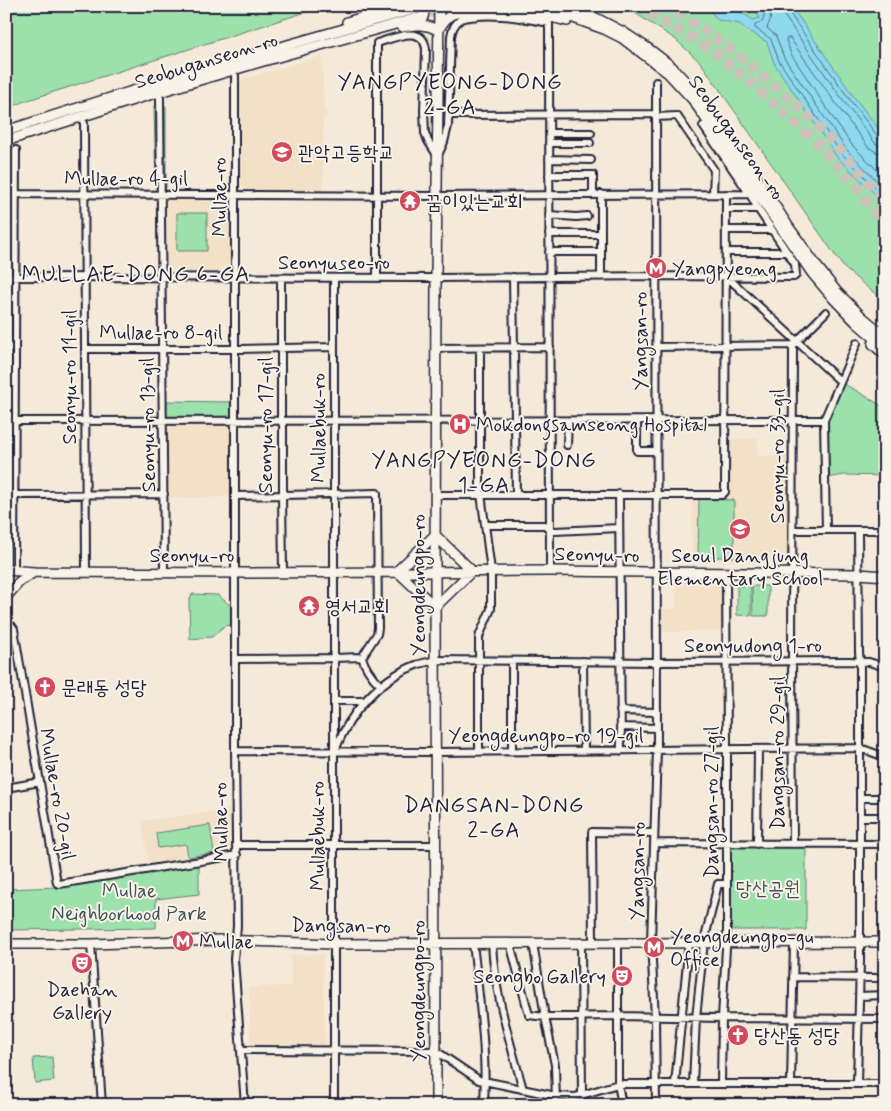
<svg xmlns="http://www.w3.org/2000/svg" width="891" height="1111" viewBox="0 0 891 1111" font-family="Mynerve,'Poor Story',sans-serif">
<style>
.built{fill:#f2e0c7}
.green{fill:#9ce0ac;stroke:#5f8174}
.water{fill:#8dd9ee;stroke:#6290a6}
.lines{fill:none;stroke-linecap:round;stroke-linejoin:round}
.shore{stroke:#4d6b83;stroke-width:1}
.minor-tunnel{stroke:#cbc2b9;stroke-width:6;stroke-dasharray:6 3;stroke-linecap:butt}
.major-tunnel{stroke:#cbc2b9;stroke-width:9;stroke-dasharray:9 4.5;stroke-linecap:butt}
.highway-tunnel{stroke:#cbc2b9;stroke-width:10;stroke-dasharray:10 5;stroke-linecap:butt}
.minor-casing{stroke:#22223b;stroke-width:10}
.major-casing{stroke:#22223b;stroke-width:12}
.minor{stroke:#f7f3e8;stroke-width:6}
.major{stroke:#f7f3e8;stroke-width:9}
.labels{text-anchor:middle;stroke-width:4;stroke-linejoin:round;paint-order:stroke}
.street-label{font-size:20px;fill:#22223b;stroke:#f7f3e8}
.poi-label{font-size:20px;fill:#22223b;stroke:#f7f3e8;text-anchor:start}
.park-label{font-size:20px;fill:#405257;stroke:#f7f3e8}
.quarter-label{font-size:22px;letter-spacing:1px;fill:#22223b;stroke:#f7f3e8}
</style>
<rect width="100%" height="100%" fill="#f5ead9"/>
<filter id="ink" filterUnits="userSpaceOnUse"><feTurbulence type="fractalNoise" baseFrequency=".02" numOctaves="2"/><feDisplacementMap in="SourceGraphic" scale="10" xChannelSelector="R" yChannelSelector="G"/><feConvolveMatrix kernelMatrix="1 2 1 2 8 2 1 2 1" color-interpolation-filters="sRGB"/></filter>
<g filter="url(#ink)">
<path class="built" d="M322 56 324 111 327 112V117L323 118V192L251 191 241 186 240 82 244 79Z
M225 198 230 203V261L221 271H167V200L169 199Z
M172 426H231L230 497 167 498 168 429Z
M731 439H758V456H789V562L692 561V497H730Z
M676 580H723V631L661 632V609H676Z
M231 809V838H229V845L231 847V852L149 867 142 821Z
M323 954 325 1048 250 1049 249 987 291 986V955Z"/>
<path class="green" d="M6 6H325L22 102 6 111Z
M624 6H881L885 16V302L844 268 701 63 675 39Z
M166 106V188H156L154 107Z
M177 213H207V251H177Z
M842 383 859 392 885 408V476L845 475 827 478 826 420Z
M167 401 232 402V419H166Z
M699 499 734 500V557H698Z
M737 586H751V616L737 615Z
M752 586H768V616H753Z
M192 594 218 595 231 606V625L224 626 212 637 190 639 189 602Z
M210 825 214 853 188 857 186 844 158 848 156 833Z
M806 846V930H730V847Z
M199 863V894L156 899V928L6 930V889L58 887Z
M52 1057 54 1081 35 1083 33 1058Z"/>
<path class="water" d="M706 6C727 6 735 7 753 20L760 18 751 6H791L854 97 885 137V204L837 157 774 63 767 42 747 30 740 24 718 20Z"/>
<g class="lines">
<path class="shore" d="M758 6 764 14V18L762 22 755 25V28L771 39 779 61 841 153 885 197
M766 6C773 16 771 18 767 28L776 36 784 58 846 149 885 189
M781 6 783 14 845 103 875 143 879 145 885 146
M787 6 788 11 850 100 879 138 881 140H885
M885 154 876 152 868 147 839 108 790 38H787L786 40 791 54 837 124 852 145 885 178"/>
<path class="minor-tunnel" d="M424 41 432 33 442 31 451 36"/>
<path class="major-tunnel" d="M417 18 442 10 464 6"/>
<path class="highway-tunnel" d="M635 6 710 48 749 81 820 146 851 180 885 227
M662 6 703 29 734 52 798 106 851 161 885 203"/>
<g class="minor-casing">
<path id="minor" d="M235 76V751L237 926 234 959 245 1105
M656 82 657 750 651 942 655 1018 656 1105
M160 98 164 572
M449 115 656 114
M656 117 677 116 714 170 713 194
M84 123 86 572
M549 133H591
M549 143H590
M439 153 444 142 448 126 451 36C452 29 455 23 461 19 466 17 472 17 477 16 501 14 525 18 549 23L550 571
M549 159 591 160
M549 175H593V194
M16 194 436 196 749 194
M601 194V277
M726 209H758
M549 215 576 217 587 216
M726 230H772
M549 234H601
M549 252H601
M726 252H786
M726 276 840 381
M6 277 436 278 657 276 794 277 796 275 795 264 758 209 751 196 703 126
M513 277 516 494
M281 278V421L283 425V492L282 495 283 572
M377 278V43C392 39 423 23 426 49L424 111 425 133 428 141 437 155
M656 347 793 345
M6 348H15
M436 348 550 347
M85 349H240L334 347
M6 421 824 420
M637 421V451H656
M567 445 568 421
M619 494 621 751
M15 495 164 494
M435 495H722L725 492 726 194
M236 496 377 493 378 628 377 634 362 657
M485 525H545L550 530 555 531 619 528
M793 530H885
M826 530 824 420 857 343
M14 571 16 150
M6 624 12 626 14 629 57 883 59 884 237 855
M362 657C365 668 372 677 380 685
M236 659 334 658 362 657
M512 661V751
M583 661 584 751
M334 701H365
M620 711 657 712
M620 727 657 728
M335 750C350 713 377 680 416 665 422 663 429 662 435 660L656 662 849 661 869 662 885 667
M235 751 436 752 860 748 885 757
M479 752V638L480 634 491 609V571L480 486V348
M6 788 40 782
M860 798H885
M860 817H885
M654 843 885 844
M757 844 758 749
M793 844 792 652 793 345 826 312
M236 845H436
M581 942 582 1096
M593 942 592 832 654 833
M618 942V1084L622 1105
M473 943C479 997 487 1051 484 1105
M492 943C494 991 510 1042 523 1089
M510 943 529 1015 545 1017 619 1016 722 1018 885 1019
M533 943 545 1017 555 1065 556 1105
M91 944 102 1105
M793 977 885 978
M859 996 885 995
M241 1050 436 1051 479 1080 556 1096 575 1097 618 1084H885
M675 1084 689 942
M693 1084 696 1018 704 942 718 884H727
M721 1084 722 1018 727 931V750L726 572
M791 1084 794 942
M857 1084 860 961V662L859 652 858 530
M334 1105V278"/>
</g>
<g class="major-casing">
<path id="major" d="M520 6 557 12 604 29 622 38 668 73 693 100 812 273 834 299 856 322 885 347
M561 6 592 16 623 32 649 49 671 66 697 94 751 169 788 226 818 268 837 292 861 316 885 336
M347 22 400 6
M414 24C423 22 427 14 420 6
M402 27C416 24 426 24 438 30
M438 30C442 25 445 18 451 15 456 12 464 12 470 12 503 9 535 12 567 21
M6 131C141 87 278 47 415 9
M6 141 136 99 260 62 417 18
M873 344 885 355
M435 535 472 571 435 607 397 571Z
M6 570 34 572 248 573 550 571 859 574 885 576
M6 597 19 582 34 572
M6 944H91L220 940 333 944 885 942
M436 1105 435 571 436 278 439 6"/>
</g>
<use href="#minor" class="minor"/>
<use href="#major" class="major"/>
</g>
</g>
<defs>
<g id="school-disc" transform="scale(1.125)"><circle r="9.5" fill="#d1495b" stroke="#f7f3e8"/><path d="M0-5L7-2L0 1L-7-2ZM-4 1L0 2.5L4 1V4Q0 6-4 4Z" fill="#fff"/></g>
<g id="temple-disc" transform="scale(1.125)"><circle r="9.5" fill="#d1495b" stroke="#f7f3e8"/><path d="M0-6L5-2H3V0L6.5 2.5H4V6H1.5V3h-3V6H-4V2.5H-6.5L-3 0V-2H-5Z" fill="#fff"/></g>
<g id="metro-disc" transform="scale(1.125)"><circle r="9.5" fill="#d1495b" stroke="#f7f3e8"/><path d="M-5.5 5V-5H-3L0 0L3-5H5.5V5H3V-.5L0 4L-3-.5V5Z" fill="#fff"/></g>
<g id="hospital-disc" transform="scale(1.125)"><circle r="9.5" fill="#d1495b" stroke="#f7f3e8"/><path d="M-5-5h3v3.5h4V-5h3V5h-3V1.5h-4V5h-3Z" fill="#fff"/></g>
<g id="church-disc" transform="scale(1.125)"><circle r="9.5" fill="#d1495b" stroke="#f7f3e8"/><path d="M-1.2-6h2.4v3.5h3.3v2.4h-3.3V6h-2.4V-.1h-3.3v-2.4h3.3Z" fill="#fff"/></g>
<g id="theatre-disc" transform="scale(1.125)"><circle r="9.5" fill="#d1495b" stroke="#f7f3e8"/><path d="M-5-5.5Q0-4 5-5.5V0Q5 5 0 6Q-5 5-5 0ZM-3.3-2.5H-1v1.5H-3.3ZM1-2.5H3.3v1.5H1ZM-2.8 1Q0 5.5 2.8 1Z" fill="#fff"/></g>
</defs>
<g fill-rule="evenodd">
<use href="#school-disc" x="282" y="152"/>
<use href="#temple-disc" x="410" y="201"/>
<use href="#metro-disc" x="656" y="268"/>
<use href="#hospital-disc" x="460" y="424"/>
<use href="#school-disc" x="740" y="529"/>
<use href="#temple-disc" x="309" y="606"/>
<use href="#church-disc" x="45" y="687"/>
<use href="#metro-disc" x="183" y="941"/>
<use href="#metro-disc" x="654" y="947"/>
<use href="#theatre-disc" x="82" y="963"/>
<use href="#theatre-disc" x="622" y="976"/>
<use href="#church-disc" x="738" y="1035"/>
</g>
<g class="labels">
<g class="street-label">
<text transform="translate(206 60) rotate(-17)" y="7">Seobuganseon-ro</text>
<text transform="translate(737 137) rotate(54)" y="7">Seobuganseon-ro</text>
<text x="126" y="185">Mullae-ro 4-gil</text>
<text transform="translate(219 197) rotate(-90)" y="7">Mullae-ro</text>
<text x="334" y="269">Seonyuseo-ro</text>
<text x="161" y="339">Mullae-ro 8-gil</text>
<text transform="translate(640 341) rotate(-90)" y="7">Yangsan-ro</text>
<text transform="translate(69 377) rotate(-90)" y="7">Seonyu-ro 11-gil</text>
<text transform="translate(147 425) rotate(-91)" y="7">Seonyu-ro 13-gil</text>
<text transform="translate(265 425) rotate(-90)" y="7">Seonyu-ro 17-gil</text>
<text transform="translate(318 428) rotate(-90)" y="7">Mullaebuk-ro</text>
<text transform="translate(777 456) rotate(-90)" y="7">Seonyu-ro 33-gil</text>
<text transform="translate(597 554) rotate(1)" y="7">Seonyu-ro</text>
<text x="192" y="562">Seonyu-ro</text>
<text transform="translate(418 585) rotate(-90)" y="7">Yeongdeungpo-ro</text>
<text x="753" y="652">Seonyudong 1-ro</text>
<text x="546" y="742">Yeongdeungpo-ro 19-gil</text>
<text transform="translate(777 753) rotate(-90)" y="7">Dangsan-ro 29-gil</text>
<text transform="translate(58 794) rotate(80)" y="7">Mullae-ro 20-gil</text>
<text transform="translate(711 802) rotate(-90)" y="7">Dangsan-ro 27-gil</text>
<text transform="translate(220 822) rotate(-91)" y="7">Mullae-ro</text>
<text transform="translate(317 836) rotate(-90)" y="7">Mullaebuk-ro</text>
<text transform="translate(637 871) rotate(-89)" y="7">Yangsan-ro</text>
<text transform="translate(341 925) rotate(1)" y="7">Dangsan-ro</text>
<text transform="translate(418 991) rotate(-90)" y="7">Yeongdeungpo-ro</text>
</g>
<g class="poi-label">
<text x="298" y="159">관악고등학교</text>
<text x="426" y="208">꿈이있는교회</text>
<text x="672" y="275">Yangpyeong</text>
<text x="476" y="431">Mokdongsamseong Hospital</text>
<text x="740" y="562" text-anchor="middle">Seoul Dangjung<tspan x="740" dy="23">Elementary School</tspan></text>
<text x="325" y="613">영서교회</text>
<text x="61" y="694">문래동 성당</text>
<text x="670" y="943">Yeongdeungpo-gu<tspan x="670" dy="23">Office</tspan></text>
<text x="199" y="948">Mullae</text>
<text x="606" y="983" text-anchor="end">Seongbo Gallery</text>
<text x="82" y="996" text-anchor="middle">Daehan<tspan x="82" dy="23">Gallery</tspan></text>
<text x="754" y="1042">당산동 성당</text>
</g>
<g class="park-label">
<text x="768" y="895">당산공원</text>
<text x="129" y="897">Mullae<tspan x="129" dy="23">Neighborhood Park</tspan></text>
</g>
<g class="quarter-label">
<text x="450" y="89">YANGPYEONG-DONG<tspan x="450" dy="25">2-GA</tspan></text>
<text x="136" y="281">MULLAE-DONG 6-GA</text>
<text x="484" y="467">YANGPYEONG-DONG<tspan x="484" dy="25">1-GA</tspan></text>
<text x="494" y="812">DANGSAN-DONG<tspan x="494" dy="25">2-GA</tspan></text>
</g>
</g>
<rect width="891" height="1111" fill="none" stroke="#f7f3e8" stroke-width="25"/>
<rect x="12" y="12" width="866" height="1086" fill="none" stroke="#22223b" stroke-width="2" filter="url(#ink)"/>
</svg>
